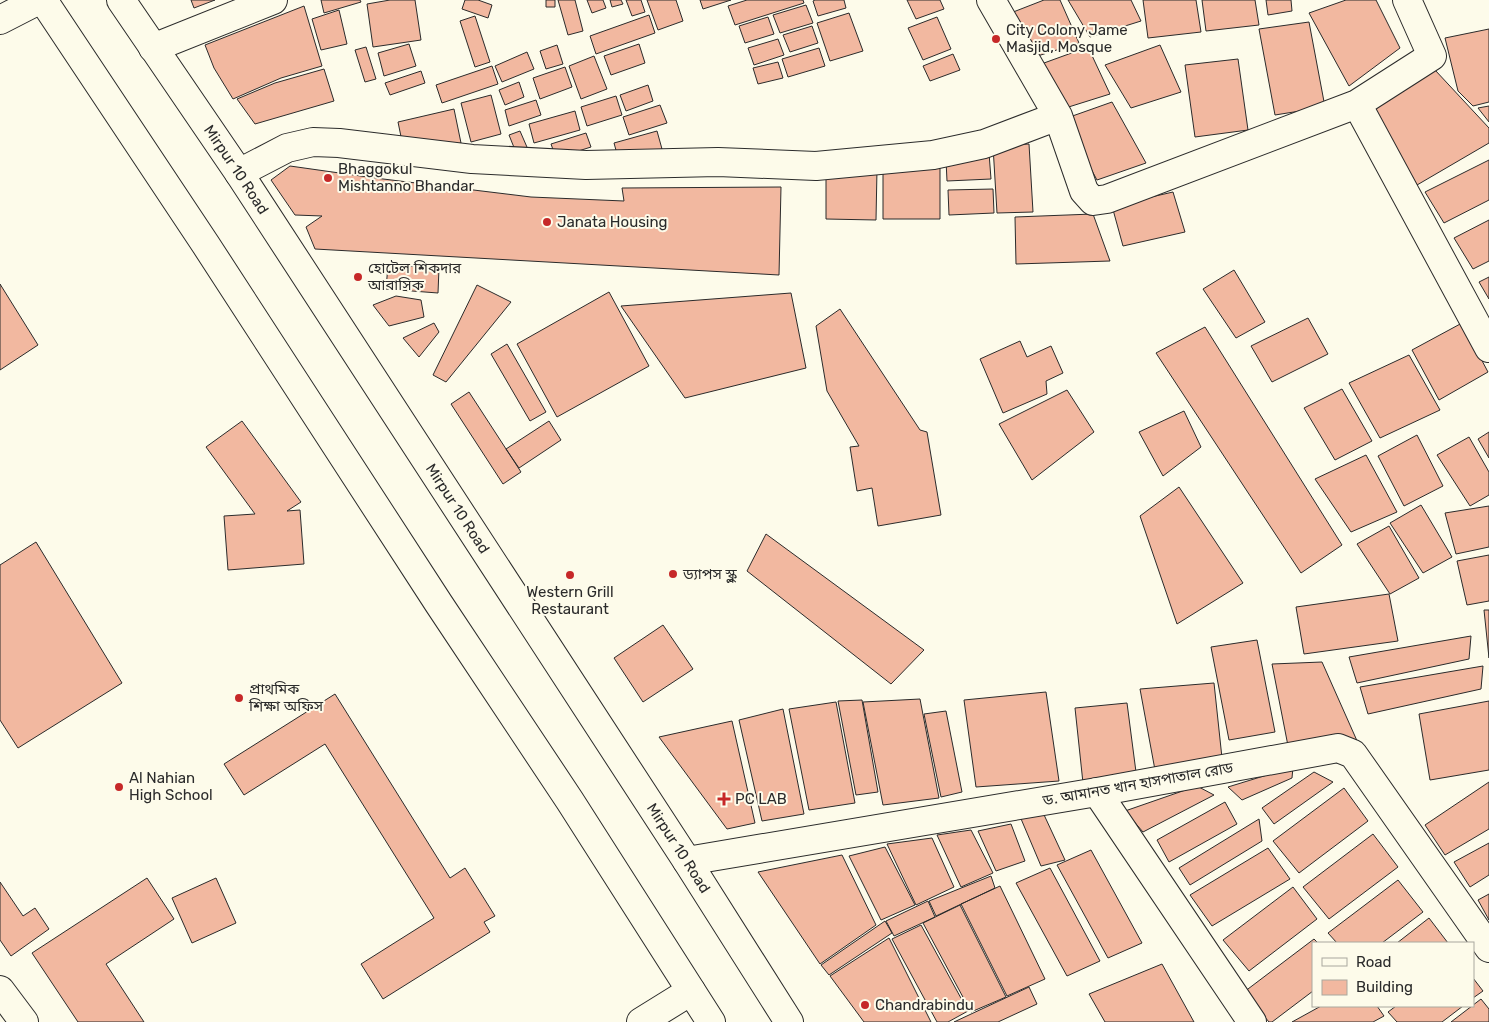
<svg xmlns="http://www.w3.org/2000/svg" width="1489" height="1022" viewBox="0 0 1489 1022" font-family="Rubik,'Noto Sans Bengali',sans-serif">
<style>
.building{fill:#f2b8a0;stroke:#2b2b2b}
.lines{fill:none;stroke-linecap:round;stroke-linejoin:round}
.street-casing{stroke:#2b2b2b;stroke-width:30}
.secondary-casing{stroke:#2b2b2b;stroke-width:30}
.primary-casing{stroke:#2b2b2b;stroke-width:30}
.street{stroke:#fdfbea;stroke-width:28}
.secondary{stroke:#fdfbea;stroke-width:28}
.primary{stroke:#fdfbea;stroke-width:28}
.poi-dot{fill:#c62828;stroke:#fdfbea;stroke-width:2}
.labels{text-anchor:middle;stroke-width:4;stroke-linejoin:round;paint-order:stroke}
.poi-label{font-size:15px;fill:#2b2b2b;stroke:#fdfbea;text-anchor:start}
.street-label{font-size:15px;fill:#2b2b2b;stroke:#fdfbea}
</style>
<rect width="100%" height="100%" fill="#fdfbea"/>
<path class="building" d="M191 0H215L194 8Z
M321 0H360L361 2 324 13Z
M390 0H415L421 40 373 47 367 4Z
M465 0H478L492 5 488 18 462 9Z
M546 0H555V7H546Z
M558 0H575L583 31 568 35Z
M587 0H603L606 8 592 13Z
M610 0H621L623 4 612 7Z
M626 0H641L645 12 632 16Z
M647 0H676L683 21 658 30Z
M700 0H731L703 9Z
M747 0H803L804 3 735 25 728 6Z
M815 0H844L846 8 818 16 813 1Z
M907 0H940L944 9 916 19Z
M1044 0H1060L1079 43 1028 59 1003 16Z
M1068 0H1131L1141 21 1090 37Z
M1143 0H1196L1201 32 1148 38Z
M1202 0H1255L1259 25 1206 31Z
M1266 0H1291L1292 11 1268 15Z
M1346 0H1376L1400 48 1349 86 1309 13Z
M806 5 813 23 780 33 773 15Z
M304 6 322 66 281 78 233 99 214 68 205 45Z
M339 10 347 44 321 50 312 19Z
M849 13 863 51 830 61 817 23Z
M649 15 655 33 596 54 590 36Z
M475 16 490 62 475 67 460 21Z
M768 17 774 34 745 43 739 26Z
M937 17 951 49 923 60 908 28Z
M1309 22 1325 107 1275 115 1259 29Z
M812 26 818 43 790 52 783 35Z
M1489 29V102L1473 106 1458 91 1445 38Z
M778 39 784 55 754 65 748 48Z
M409 44 416 66 384 76 378 53Z
M639 44 645 63 611 75 604 56Z
M557 45 563 64 546 69 540 51Z
M1160 45 1181 92 1131 108 1105 65Z
M366 47 376 79 365 82 355 50Z
M1088 47 1110 94 1059 110 1033 67Z
M819 48 825 66 788 77 782 59Z
M527 52 534 69 502 82 495 66Z
M953 54 960 70 930 81 923 66Z
M594 56 607 89 581 99 569 66Z
M1238 59 1248 130 1195 137 1185 65Z
M778 62 783 78 758 84 753 68Z
M492 66 498 84 442 103 436 85Z
M565 67 572 87 540 99 533 78Z
M324 69 334 101 255 124 237 99 275 83Z
M1435 70 1489 128V143L1417 185 1371 106Z
M421 71 425 83 390 95 385 83Z
M519 82 524 97 505 105 499 90Z
M648 85 653 101 626 111 620 95Z
M491 95 501 134 471 142 461 103Z
M616 96 622 115 587 126 581 107Z
M536 100 541 115 509 126 505 110Z
M1112 102 1146 163 1097 180 1064 119Z
M660 105 667 123 629 135 623 117Z
M1489 106V122L1478 108Z
M454 109 461 143 405 156 398 122Z
M575 111 580 130 534 143 529 124Z
M520 131 533 161 521 165 509 135Z
M657 131 662 149 619 161 614 143Z
M586 133 591 147 556 158 551 144Z
M1029 144 1033 212 997 213 993 146Z
M989 153 991 179 947 181 946 160Z
M1489 160V200L1444 223 1425 192Z
M883 164H940V219H883Z
M290 166 375 178 531 197 624 201 622 188 781 187 779 275 315 249 306 227 322 216 295 215 271 180Z
M826 169H877L876 220 826 219Z
M993 189 994 213 949 215 948 190Z
M1173 192 1185 232 1123 246 1112 206Z
M1093 214 1110 261 1016 264 1015 217Z
M1489 220V261L1473 269 1454 238Z
M388 265 439 268 438 293 386 289Z
M1234 270 1265 322 1236 338 1203 289Z
M1489 277V299L1479 282Z
M0 284 38 345 0 370Z
M477 285 511 302 446 382 433 375Z
M609 292 649 366 557 417 517 344Z
M791 293 806 368 685 398 621 306Z
M396 296 421 300 424 317 389 326 373 305Z
M840 309 920 430 927 432 941 515 878 526 872 488 857 491 850 447 859 446 827 391 816 326Z
M1308 318 1328 354 1272 382 1251 346Z
M434 323 439 332 419 357 403 338Z
M1462 323 1488 372 1439 400 1412 350Z
M1205 327 1342 545 1301 573 1156 353Z
M1020 341 1027 357 1051 346 1063 373 1046 381 1047 394 1003 413 980 359Z
M507 344 546 412 530 421 491 354Z
M1409 355 1440 410 1380 438 1349 383Z
M1342 389 1372 441 1335 460 1304 408Z
M1067 390 1094 432 1032 480 999 424Z
M469 392 521 472 503 484 451 404Z
M1184 411 1201 447 1163 476 1139 432Z
M242 421 301 502 287 511 300 510 304 564 228 570 224 516 255 514 206 447Z
M549 421 561 440 519 468 506 449Z
M1489 432V458L1478 439Z
M1417 435 1443 486 1404 506 1378 456Z
M1469 437 1489 472V495L1470 506 1437 455Z
M1366 455 1397 512 1351 532 1315 479Z
M1179 487 1243 583 1177 624 1140 516Z
M1421 505 1452 557 1423 573 1390 523Z
M1489 506V547L1456 554 1445 513Z
M1389 526 1419 578 1390 594 1357 544Z
M766 534 924 650 891 684 747 571Z
M36 542 122 683 18 748 0 720V565Z
M1489 555V601L1467 605 1457 561Z
M1389 594 1398 641 1304 654 1296 607Z
M1484 610H1489V658Z
M663 625 693 669 643 702 614 658Z
M1471 636 1469 659 1357 683 1349 657Z
M1257 640 1275 732 1229 740 1211 647Z
M1322 662 1358 743 1289 751 1272 664Z
M1483 666 1481 689 1368 714 1360 687Z
M1214 683 1222 758 1155 770 1140 689Z
M1046 692 1059 781 976 787 964 700Z
M335 694 450 878 465 868 495 916 484 922 490 932 383 999 361 964 434 918 325 744 244 795 224 764Z
M920 699 939 798 883 805 863 702Z
M862 700 878 792 856 795 838 701Z
M1489 701V770L1430 780 1419 714Z
M836 702 855 803 809 810 789 709Z
M1127 703 1136 772 1083 783 1075 708Z
M783 709 804 814 762 821 739 720Z
M946 711 962 792 941 797 924 714Z
M732 721 755 823 727 829 659 737Z
M1293 767 1292 778 1242 800 1228 787Z
M1314 772 1333 782 1274 824 1262 808Z
M1489 782V829L1445 855 1425 825Z
M1197 786 1214 795 1143 832 1125 811Z
M1344 788 1368 821 1299 873 1273 841Z
M1225 802 1237 824 1169 862 1157 840Z
M1039 804 1065 860 1041 866 1016 807Z
M1259 819 1262 841 1190 885 1179 868Z
M1011 824 1025 861 996 871 978 831Z
M971 830 993 873 961 887 937 835Z
M1373 834 1398 867 1329 919 1303 887Z
M932 838 954 887 916 905 887 844Z
M1489 843V875L1470 887 1454 862Z
M885 847 915 905 881 920 849 856Z
M1268 848 1290 879 1212 926 1190 895Z
M1091 850 1142 943 1108 958 1057 865Z
M842 855 876 925 820 964 758 872Z
M1050 868 1100 961 1067 976 1016 883Z
M991 876 995 888 936 916 929 901Z
M147 878 174 919 106 964 144 1022H78L32 953Z
M216 878 236 923 192 943 172 898Z
M1398 880 1423 912 1382 943H1337L1328 933Z
M0 882 23 916 35 908 49 929 11 956 0 940Z
M1000 886 1045 979 1007 996 961 904Z
M1293 887 1317 919 1249 971 1223 940Z
M1489 894V920L1478 900Z
M928 901 935 917 894 936 886 921Z
M960 905 1006 997 971 1012 923 923Z
M1429 918 1448 943H1397Z
M885 921 892 933 829 975 821 965Z
M921 925 968 1011 948 1022H937L892 939Z
M889 938 931 1022H864L830 976Z
M1314 939 1318 943H1313V991L1272 1022H1269L1244 992Z
M1162 964 1194 1022H1105L1089 994Z
M1473 978 1483 991 1473 998Z
M1029 987 1037 1004 998 1022H954Z
M1481 999 1489 1009V1022H1451Z
M1321 1006H1377L1384 1016 1373 1022H1292Z
M1396 1006H1463L1442 1022H1397L1388 1012Z"/>
<g class="lines">
<g class="street-casing">
<path id="street" d="M991 0 1058 116 1084 191 1093 201 1107 199 1357 104 1489 348
M153 48 273 0
M1357 104 1432 56 1407 0
M239 173 287 148 313 142 339 143 472 159 586 165 718 162 816 166 933 155 984 144 1058 116
M1097 792 1252 1022
M0 990 24 1022
M641 1022 691 991"/>
</g>
<g class="secondary-casing">
<path id="secondary" d="M0 20 39 0
M687 861 1097 792 1338 748 1353 754 1489 948"/>
</g>
<g class="primary-casing">
<g id="primary">
<path d="M43 0 206 245 439 604 570 801 711 1022"/>
<path id="s1" d="M121 0 239 173 687 861 789 1022"/>
</g>
</g>
<use href="#street" class="street"/>
<use href="#secondary" class="secondary"/>
<use href="#primary" class="primary"/>
</g>
<g class="poi-dot">
<circle cx="996" cy="39" r="5"/>
<circle cx="328" cy="178" r="5"/>
<circle cx="547" cy="222" r="5"/>
<circle cx="358" cy="277" r="5"/>
<circle cx="673" cy="574" r="5"/>
<circle cx="570" cy="575" r="5"/>
<circle cx="239" cy="698" r="5"/>
<circle cx="119" cy="787" r="5"/>
<path d="M721.5 791.5h5v5h5v5h-5v5h-5v-5h-5v-5h5z"/>
<circle cx="865" cy="1005" r="5"/>
</g>
<g class="labels">
<g class="poi-label">
<text x="1006" y="35">City Colony Jame<tspan x="1006" dy="17">Masjid, Mosque</tspan></text>
<text x="338" y="174">Bhaggokul<tspan x="338" dy="17">Mishtanno Bhandar</tspan></text>
<text x="557" y="227">Janata Housing</text>
<text x="368" y="273">হোটেল শিকদার<tspan x="368" dy="17">আবাসিক</tspan></text>
<text x="683" y="579">ড্যাপস স্কুল</text>
<text x="570" y="597" text-anchor="middle">Western Grill<tspan x="570" dy="17">Restaurant</tspan></text>
<text x="249" y="694">প্রাথমিক<tspan x="249" dy="17">শিক্ষা অফিস</tspan></text>
<text x="129" y="783">Al Nahian<tspan x="129" dy="17">High School</tspan></text>
<text x="735" y="804">PC LAB</text>
<text x="875" y="1010">Chandrabindu</text>
</g>
<g class="street-label">
<text dy="5" stroke="none"><textPath href="#s1" startOffset="205">Mirpur 10 Road</textPath></text>
<text dy="5" stroke="none"><textPath href="#s1" startOffset="610">Mirpur 10 Road</textPath></text>
<text transform="translate(1138 784) rotate(-10)" y="5">ড. আমানত খান হাসপাতাল রোড</text>
<text dy="5" stroke="none"><textPath href="#s1" startOffset="1015">Mirpur 10 Road</textPath></text>
</g>
</g>
<rect x="1312" y="942" width="162" height="65" fill="#fdfbea" stroke="#a9a89e"/>
<rect x="1322" y="958" width="25" height="8" fill="#fdfbea" stroke="#a9a89e"/>
<text x="1356" y="967" font-size="15" fill="#2b2b2b">Road</text>
<rect x="1322" y="980" width="25" height="15" fill="#f2b8a0" stroke="#a9a89e"/>
<text x="1356" y="992" font-size="15" fill="#2b2b2b">Building</text>
</svg>
